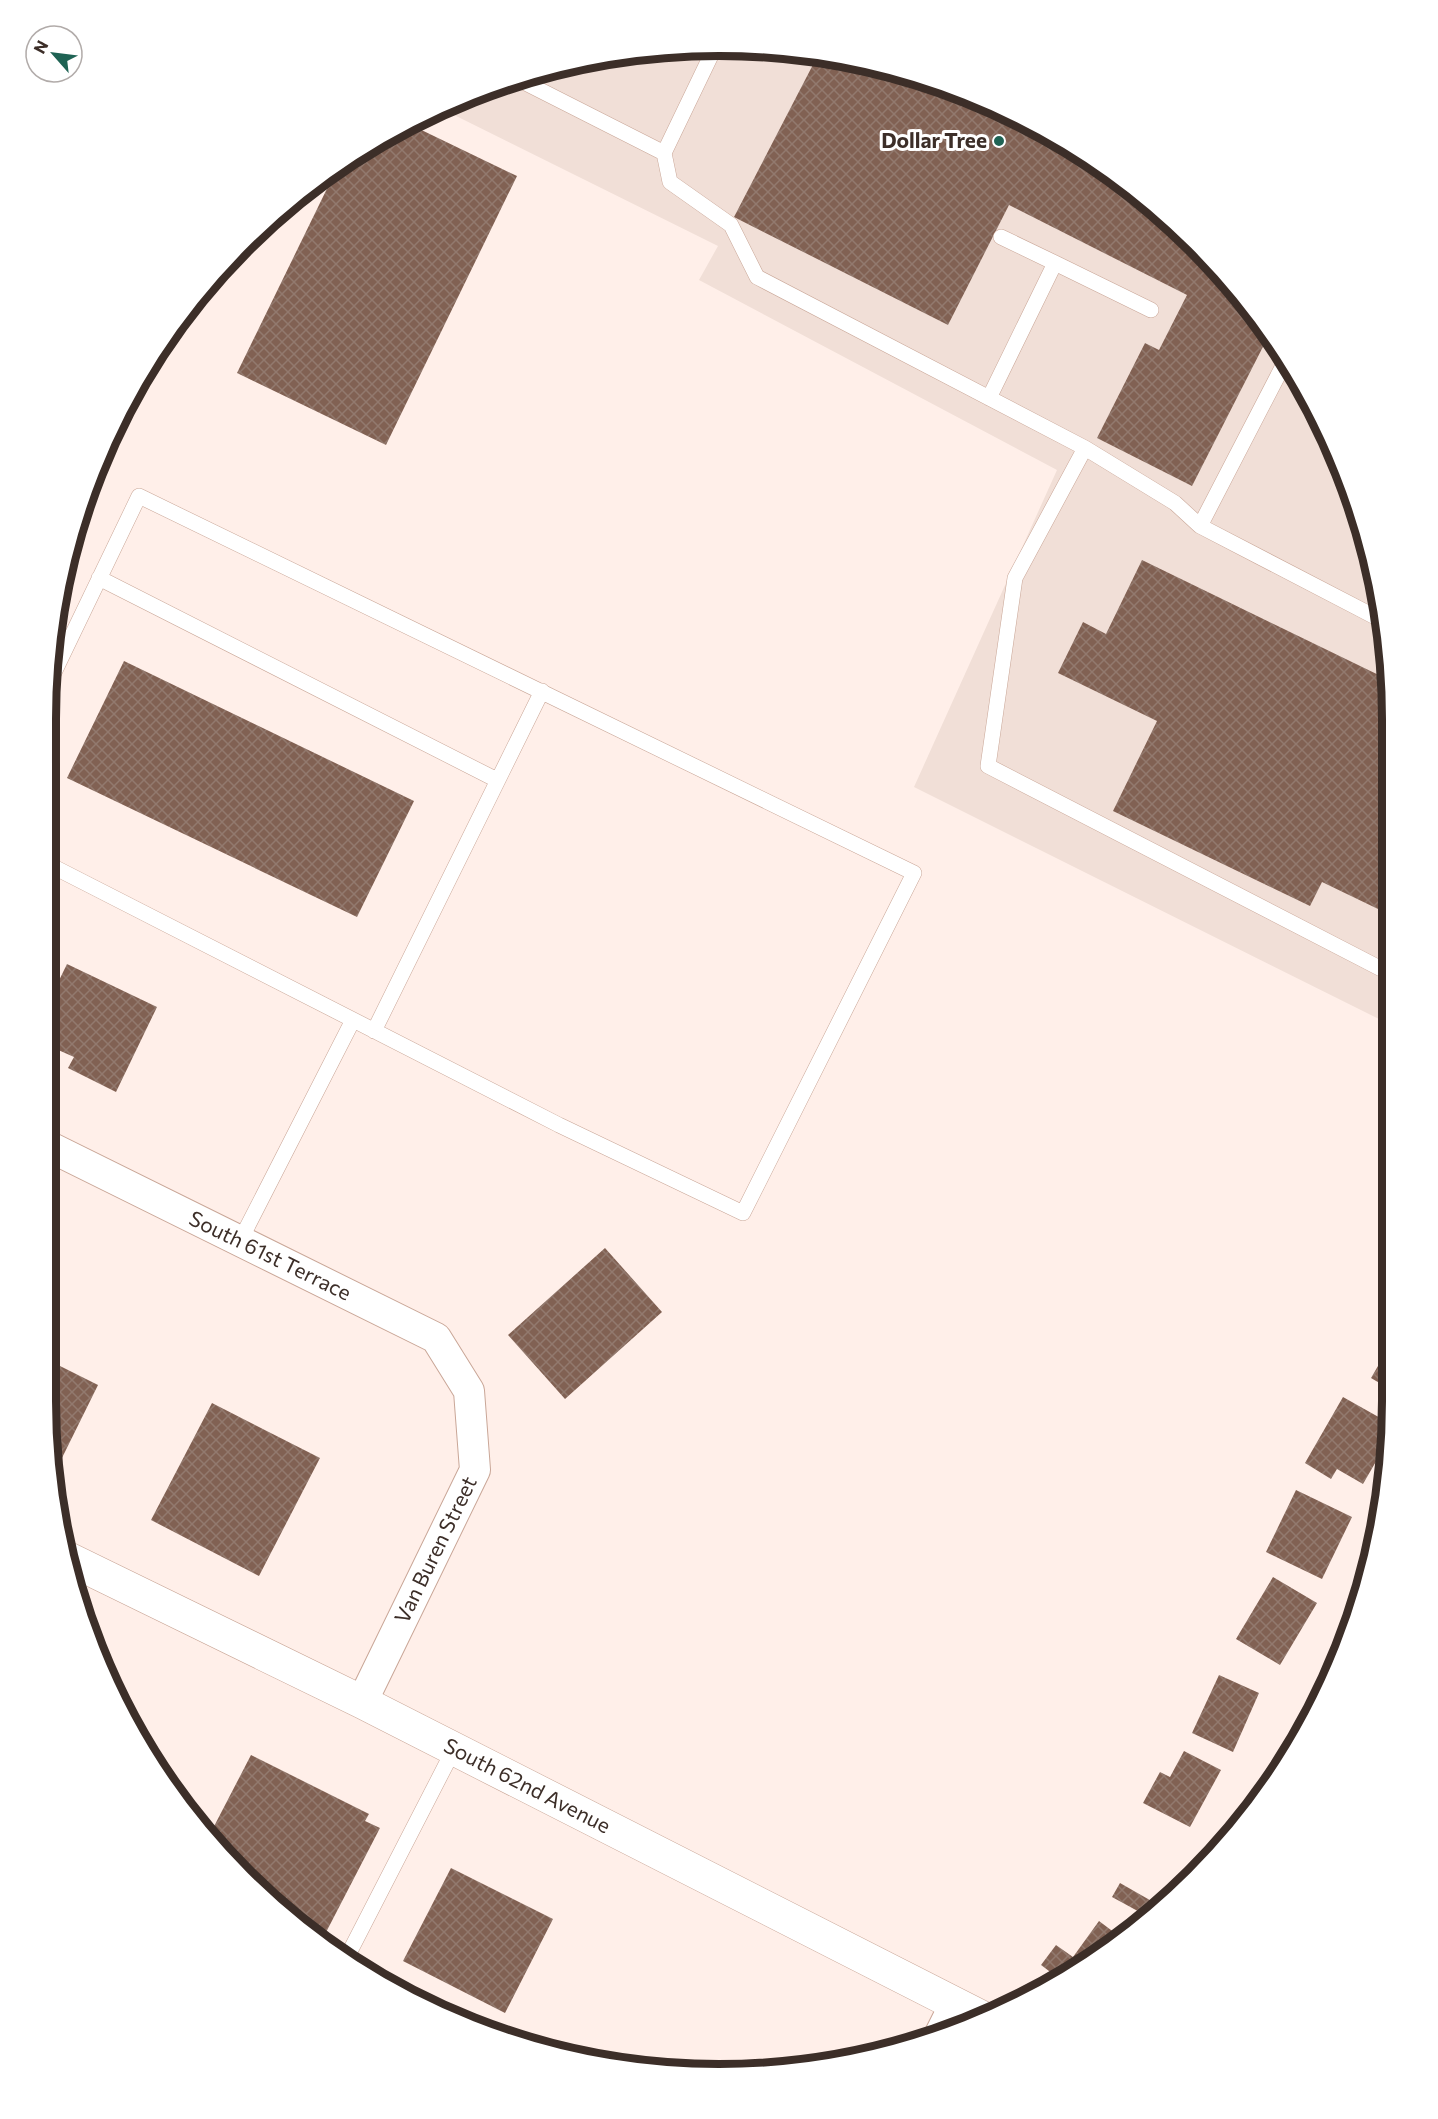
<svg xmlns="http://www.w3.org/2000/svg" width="1438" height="2119" viewBox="0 0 1438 2119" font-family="Commissioner,sans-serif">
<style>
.built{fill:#f1dfd7}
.building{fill:url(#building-cross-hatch)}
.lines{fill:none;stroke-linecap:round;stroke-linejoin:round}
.lane-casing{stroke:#c9a697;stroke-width:16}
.street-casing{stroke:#c9a697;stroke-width:32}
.secondary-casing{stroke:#c9a697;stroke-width:34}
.lane{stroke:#fff;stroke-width:15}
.street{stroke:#fff;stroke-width:30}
.secondary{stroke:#fff;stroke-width:33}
.poi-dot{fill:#1f6354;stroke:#fff;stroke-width:2}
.labels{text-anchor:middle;stroke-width:6;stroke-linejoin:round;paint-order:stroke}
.poi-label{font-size:21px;font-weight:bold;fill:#3c2e28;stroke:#fff;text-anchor:end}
.street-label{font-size:21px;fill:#3c2e28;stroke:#fff}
.rim{fill:none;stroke:#3c2e28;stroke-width:8}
</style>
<defs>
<pattern id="building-cross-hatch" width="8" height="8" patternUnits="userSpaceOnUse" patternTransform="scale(1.5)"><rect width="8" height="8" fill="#816153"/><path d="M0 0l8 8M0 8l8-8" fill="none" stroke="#92796e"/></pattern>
</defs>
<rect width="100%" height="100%" fill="#ffefe9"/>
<path class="built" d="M719 45 850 58 977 96 1093 158 1195 242 1279 344 1342 461 1380 587 1393 719V1026L914 787 1057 470 699 280 718 246 440 108 461 96 587 58Z"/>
<path class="building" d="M818 55 850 58 977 96 1093 158 1195 242 1270 333 1192 486 1097 438 1145 343 1159 350 1187 295 1009 205 948 325 734 217Z
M409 124 517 176 386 445 237 373 340 162Z
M1142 560 1389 680 1393 719V885L1390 884 1378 909 1322 882 1310 906 1113 811 1157 721 1058 673 1083 622 1106 634Z
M124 661 414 801 357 917 67 778Z
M67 964 157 1007 116 1092 68 1068 74 1057 47 1045V1005Z
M605 1248 662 1312 565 1399 508 1335Z
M1393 1340V1391L1371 1378Z
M50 1361 98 1385 59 1464 51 1459Z
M1343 1397 1391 1424 1389 1439 1363 1484 1337 1469 1331 1479 1305 1463Z
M212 1403 320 1458 259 1576 151 1520Z
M1296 1490 1352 1517 1322 1579 1266 1552Z
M1273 1577 1317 1603 1280 1665 1236 1639Z
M1219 1675 1259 1693 1233 1752 1192 1733Z
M1184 1751 1221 1770 1190 1827 1143 1803 1160 1772 1170 1777Z
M251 1755 369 1814 365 1821 380 1828 321 1942 308 1935 242 1876 209 1836Z
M451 1868 553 1919 505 2013 403 1961Z
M1120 1883 1155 1903 1151 1910 1145 1915 1112 1897Z
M1099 1921 1119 1936 1061 1980 1041 1965 1056 1945 1073 1957Z"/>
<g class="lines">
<g class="lane-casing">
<path id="lane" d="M716 45 664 153 670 182 731 225 757 277 1085 448 1175 503 1200 526
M518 79 664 153
M1001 237 1055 263
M1287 358 1200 526 1383 621
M151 362 153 363
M989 398 1055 263 1151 310
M1085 448 1015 578 988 766 1393 975
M99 578 497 780
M46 863 559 1125 743 1213 914 873 139 496 49 683
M374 1031 542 691
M240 1241 353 1020
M347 1957 454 1749"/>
</g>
<g class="street-casing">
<path id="street" d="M48 1146 436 1338 469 1391 475 1470 362 1702
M940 2034 955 2004"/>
</g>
<g class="secondary-casing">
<path id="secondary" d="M67 1558 362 1702 985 2019"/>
</g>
<use href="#lane" class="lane"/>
<use href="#street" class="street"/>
<use href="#secondary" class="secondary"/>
</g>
<circle class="poi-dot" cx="999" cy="141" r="6"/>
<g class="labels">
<g class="poi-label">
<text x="987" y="148">Dollar Tree</text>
</g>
<g class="street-label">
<text transform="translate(270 1256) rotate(26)" y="7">South 61st Terrace</text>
<text transform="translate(436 1550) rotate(-64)" y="7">Van Buren Street</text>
<text transform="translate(527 1786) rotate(27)" y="7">South 62nd Avenue</text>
</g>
</g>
<path d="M0 0H1438V2119H0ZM719 56H719A663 663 0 0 1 1382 719V1401A663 663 0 0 1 719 2064H719A663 663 0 0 1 56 1401V719A663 663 0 0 1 719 56Z" fill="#fff" fill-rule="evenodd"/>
<path class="rim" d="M719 56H719A663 663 0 0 1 1382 719V1401A663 663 0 0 1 719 2064H719A663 663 0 0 1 56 1401V719A663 663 0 0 1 719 56Z"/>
<g transform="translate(54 54) rotate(298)"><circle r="28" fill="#ffffff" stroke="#b1aba9" stroke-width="1.5"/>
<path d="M0-4.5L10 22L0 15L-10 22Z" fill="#1f6354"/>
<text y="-9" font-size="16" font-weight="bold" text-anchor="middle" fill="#3c2e28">N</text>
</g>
</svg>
